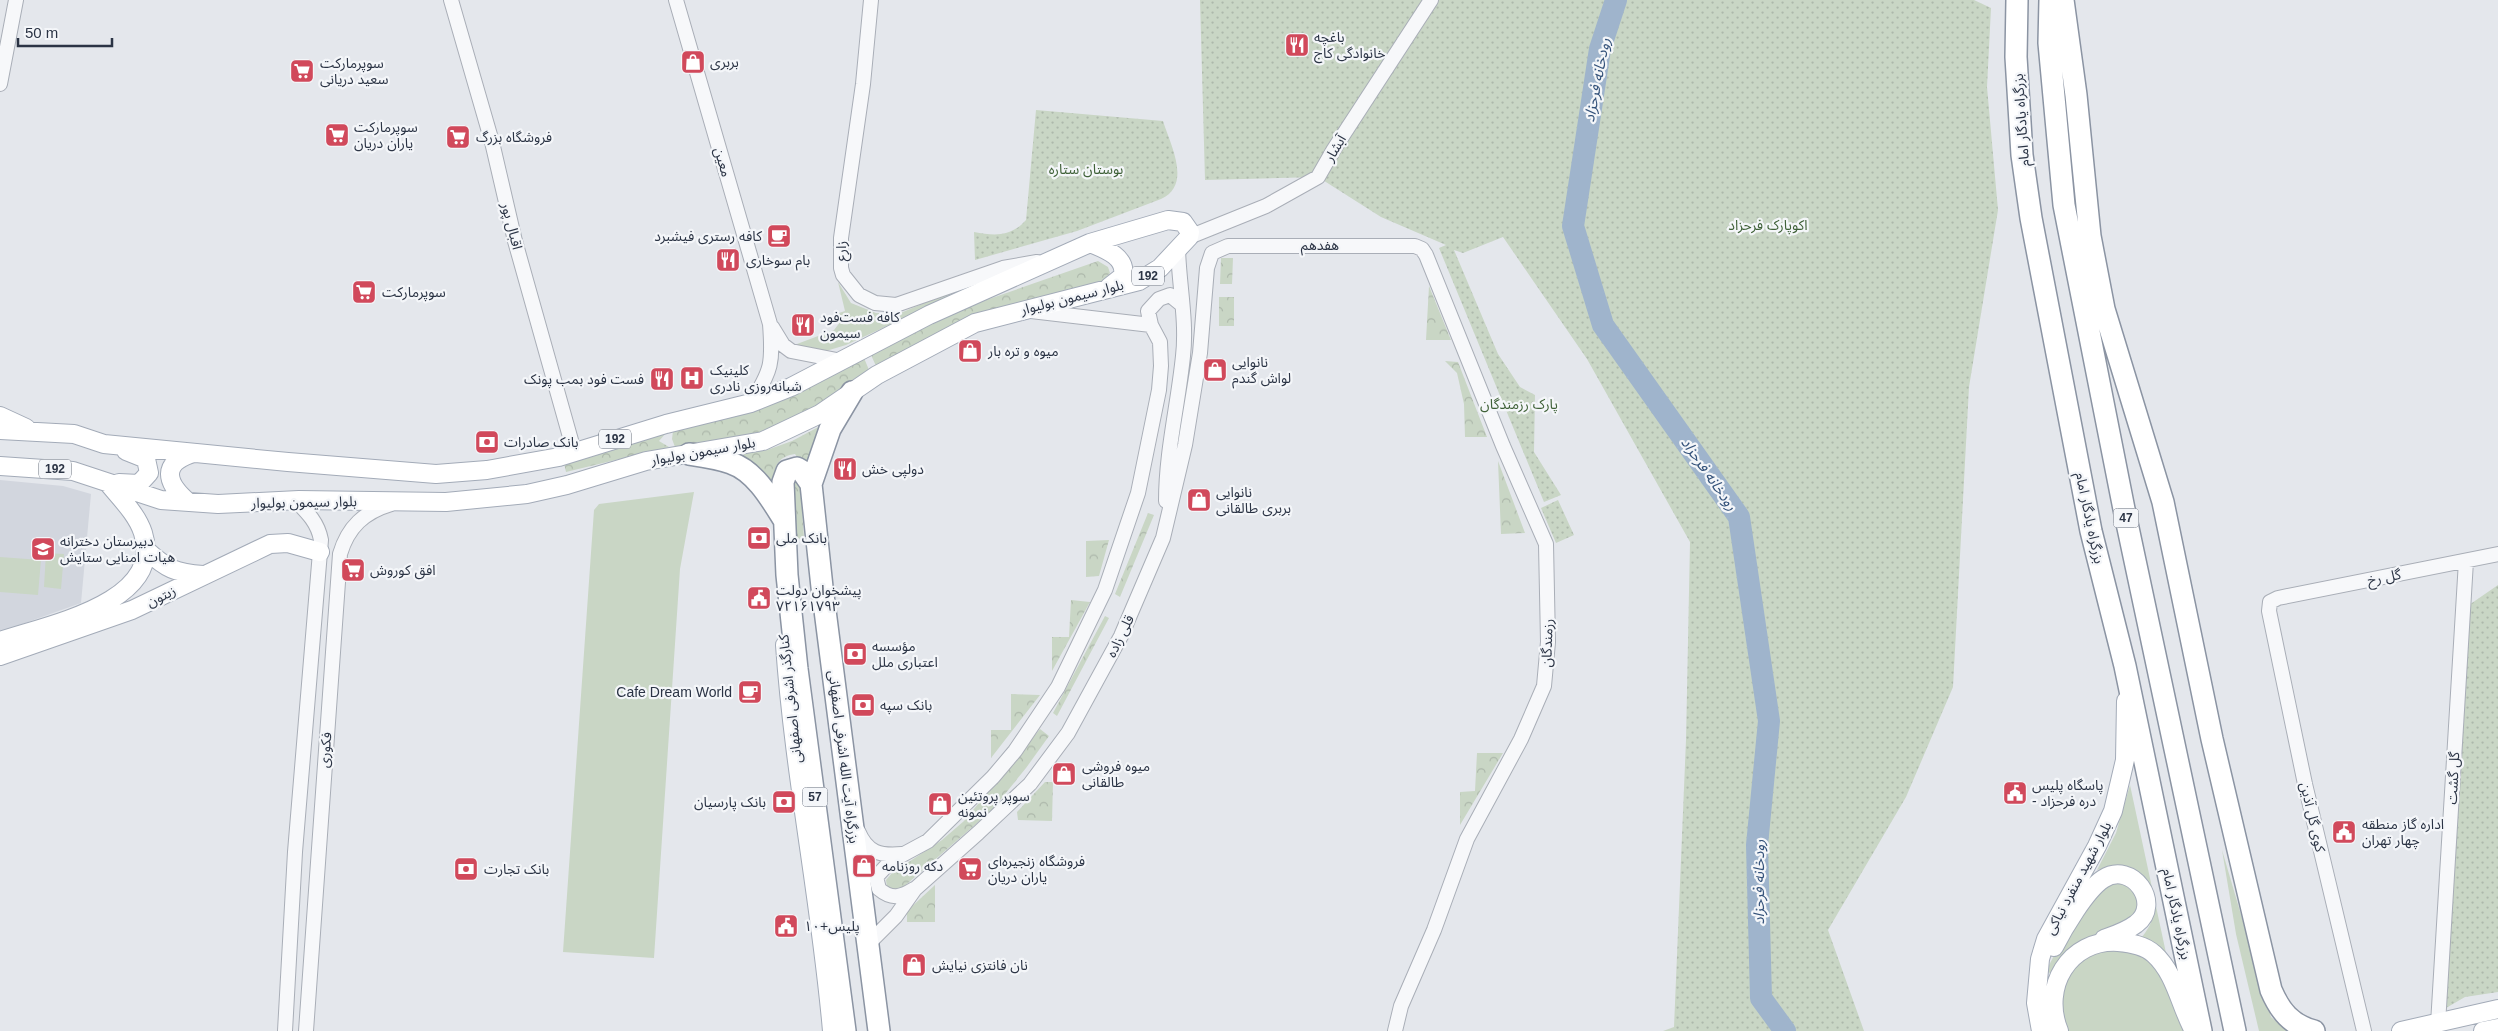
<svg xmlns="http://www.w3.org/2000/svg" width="2498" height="1031" viewBox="0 0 2498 1031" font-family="Arial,'Noto Sans Arabic',sans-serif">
<defs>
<pattern id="forest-crowns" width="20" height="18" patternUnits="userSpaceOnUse" patternTransform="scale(1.25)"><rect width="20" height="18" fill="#c9d6c5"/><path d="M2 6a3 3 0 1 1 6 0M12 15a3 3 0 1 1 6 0" fill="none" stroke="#adb8ab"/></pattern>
<pattern id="park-dots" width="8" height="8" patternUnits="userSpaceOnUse" patternTransform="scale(1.25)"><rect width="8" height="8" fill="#c9d6c5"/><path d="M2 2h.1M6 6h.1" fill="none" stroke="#adb8ab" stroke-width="1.8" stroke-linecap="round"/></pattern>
</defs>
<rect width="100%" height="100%" fill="#e4e7ec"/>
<path fill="#d2d6de" d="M 0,480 L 63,486 L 91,494 L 81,603 L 0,632 Z"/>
<path fill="#c9d6c5" d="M 1004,272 L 846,345 L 826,351 L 799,347 L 797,344 L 834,330 L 841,321 L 839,313 L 845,311 L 838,282 L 851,303 L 876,313 L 898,314 L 982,279 Z
M 694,492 L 680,569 L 654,958 L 563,952 L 594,510 L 599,504 Z
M 46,553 L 64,554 L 61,589 L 44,587 Z
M 0,557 L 41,560 L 38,595 L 0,592 Z
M 2130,785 L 2166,953 L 2142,937 C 2173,899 2146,855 2097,870 L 2116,833 Z
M 2222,850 L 2271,1017 L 2287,1031 L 2259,1031 L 2236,934 Z
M 2114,879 L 2137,889 L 2139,913 L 2054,975 L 2046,971 L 2057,950 L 2088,901 Z
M 2124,947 L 2155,962 L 2185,1031 L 2066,1031 L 2060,996 L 2064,980 L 2084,956 Z"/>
<path fill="url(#forest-crowns)" d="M 1221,258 L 1233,258 L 1232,284 L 1220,284 Z
M 1098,261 L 1108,267 L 1110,273 L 1102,282 L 977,314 L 876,366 L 871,355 L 966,307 Z
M 1429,286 L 1451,340 L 1426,340 Z
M 1219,297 L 1234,297 L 1234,326 L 1219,326 Z
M 864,358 L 869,370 L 854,379 L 827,401 L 787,422 L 748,436 L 675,447 L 672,439 L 673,431 Z
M 1445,361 L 1458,362 L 1487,437 L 1465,437 L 1464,404 L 1457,373 Z
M 826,423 L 809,475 L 795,454 C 774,457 772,472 777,490 L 757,467 L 730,454 L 767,450 L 792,441 Z
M 666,433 L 659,441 L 669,447 L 566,472 L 564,463 Z
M 1498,461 L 1525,533 L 1501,534 Z
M 793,478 L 800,482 L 804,538 L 797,539 Z
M 1148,513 L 1154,515 L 1120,597 L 1115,594 Z
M 1109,540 L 1099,576 L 1086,577 L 1086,541 Z
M 1071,600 L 1090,602 L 1052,671 L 1052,637 L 1069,637 Z
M 1105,616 L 1109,618 L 1057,716 L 1053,713 Z
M 1011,694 L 1040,695 L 991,758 L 991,730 L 1011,730 Z
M 1040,729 L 1049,736 L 1026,768 L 992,810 L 900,890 L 892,891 L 887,887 L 886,880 L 892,873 L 942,840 L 964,821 Z
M 1477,753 L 1503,753 L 1460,825 L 1460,792 L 1475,791 Z
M 1045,782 L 1053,782 L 1052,821 L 1018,820 L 1017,812 Z
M 935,885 L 935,922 L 907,922 L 907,911 Z"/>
<path fill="url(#park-dots)" d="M 1200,0 L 1974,0 L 1991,8 L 1987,87 L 1998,210 L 1969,387 L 1953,687 L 1906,797 L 1828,930 L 1864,1031 L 1663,1031 L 1674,1027 L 1686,740 L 1690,542 L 1587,359 L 1503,237 L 1463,253 L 1454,250 L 1498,354 L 1520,387 L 1535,395 L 1534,452 L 1561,495 L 1544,502 L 1439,248 L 1446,245 L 1381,217 L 1318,177 L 1205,180 Z
M 1036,110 L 1163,121 C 1171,146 1192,185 1161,199 L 1077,231 L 975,260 L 974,232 C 995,236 1011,237 1026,220 Z
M 1558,500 L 1574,535 L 1556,543 L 1541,508 Z
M 2498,585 L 2498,992 L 2465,997 L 2446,1008 L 2469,605 Z"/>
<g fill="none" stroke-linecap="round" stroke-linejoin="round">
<path stroke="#9fb4cc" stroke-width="22" d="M 1616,0 L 1600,49 L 1573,226 L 1603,325 L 1739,517 L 1769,721 L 1757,845 L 1761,998 L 1785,1031"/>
<defs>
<path id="minor" d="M 451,0 L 492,142 L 515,241 L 574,451
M 676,0 L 770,324 C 773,363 772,370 751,403
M 871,0 L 863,84 L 841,238 L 841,268 L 843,275 L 859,295 L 875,303 L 896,305 L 1003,268 L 1037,262
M 0,84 L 16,0
M 1189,237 L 1266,206 L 1318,177 L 1334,149 L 1431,0
M 1031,311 L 1151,325
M 772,327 L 783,345 L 791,351 L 842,361
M 1166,501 C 1166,452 1178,405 1183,356 C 1187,321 1179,285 1178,249
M 858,831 C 867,853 880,856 902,854
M 914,889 C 901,897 892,900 879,889 L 876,877 L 891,861 L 928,841 L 993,777 L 1015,751 L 1058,687 L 1105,590 L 1138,493 L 1159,390 L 1161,366 L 1160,342 L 1151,325 L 1148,311 L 1159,299 L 1170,295 L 1181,304
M 867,945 L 896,916 L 915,889 L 978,833 L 1030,784 L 1068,733 L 1121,636 L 1163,538 L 1185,445 L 1200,353 L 1207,268 L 1212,253 L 1228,246 L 1415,246 L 1422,249 L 1426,255 L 1503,446 L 1546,544 L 1548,642 L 1544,686 L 1521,739 L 1467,839 L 1434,930 L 1401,1006 L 1395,1031
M 2438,1024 L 2466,561
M 285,1031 L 295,852 L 321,540 C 318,523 308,513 295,500
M 306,1031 L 340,554 C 348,527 364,512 391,504
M 2364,1031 L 2305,784 L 2269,611 L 2270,602 L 2278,598 L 2498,554"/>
<path id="major" d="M 1090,243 C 1105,249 1127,257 1123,276 L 1109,287
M 0,416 L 26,428
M 0,430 L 74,434 L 104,444 L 288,462 L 436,474 L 487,470 L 559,457 L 666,424 L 751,403 L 791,387 L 929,315 L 1090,243 L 1168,220 L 1183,222 L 1190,232 L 1189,237 L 1160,268 L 1139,281 L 975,323 L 877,375 L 820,414 L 763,441 L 646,461 L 567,485 L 527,494 L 446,502 L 299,500 L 218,504 L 161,500 L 73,471 L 0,466
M 119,483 L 139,484 L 149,473 L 146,459 L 126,451
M 188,502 C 165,482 161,463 194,453
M 146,550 C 167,569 175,573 203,575
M 0,641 C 47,625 165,603 143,533 C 137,514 120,498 108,483
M 785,645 C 794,775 821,902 832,1031
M 0,656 L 132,610 L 270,544 L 288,543 L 320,552
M 2054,947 C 2063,929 2086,890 2103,879 C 2132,860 2163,904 2136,924 C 2127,931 2115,935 2104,939
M 2041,1031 L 2036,1003 L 2040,959 L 2046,939 L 2097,846 L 2113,811 L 2125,760 L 2126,701
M 2059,1031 C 2041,987 2069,939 2118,942 C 2131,943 2144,945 2154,954 C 2176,974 2180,1006 2194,1031
M 2401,1031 L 2498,1009
M 2483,1031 L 2498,1028"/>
<path id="highway" d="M 2017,0 L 2016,57 L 2022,155 L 2031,218 L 2091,531 L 2125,666 L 2201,1031
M 2050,0 L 2049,43 L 2064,205 L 2124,509 L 2235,1031
M 2063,0 L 2076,95 L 2090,236 L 2104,309 L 2163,502 L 2212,739 L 2271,990 C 2280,1011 2291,1025 2314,1031
M 852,392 L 830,429 L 811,484 L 822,587 L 879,1031
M 689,454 C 703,456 718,458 731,463 C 755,471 771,499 784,520
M 811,484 L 802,471 L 797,468 L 787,471 L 783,482 L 787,575 L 797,669 L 845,1031"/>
</defs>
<use href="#minor" stroke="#a9aeb7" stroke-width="16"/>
<use href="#major" stroke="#a3abb8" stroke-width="20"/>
<use href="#highway" stroke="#8b94a3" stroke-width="24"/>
<use href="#minor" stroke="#f7f8fa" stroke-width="14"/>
<use href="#major" stroke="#fff" stroke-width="18"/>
<use href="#highway" stroke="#fff" stroke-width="21"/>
</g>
<defs>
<symbol id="restaurant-square" viewBox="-11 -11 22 22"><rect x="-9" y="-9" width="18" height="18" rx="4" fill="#d1495b" stroke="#f4f6f9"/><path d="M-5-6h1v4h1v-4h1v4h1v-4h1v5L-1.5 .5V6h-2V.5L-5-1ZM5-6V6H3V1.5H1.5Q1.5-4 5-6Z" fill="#fff"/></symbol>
<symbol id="shop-square" viewBox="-11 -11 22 22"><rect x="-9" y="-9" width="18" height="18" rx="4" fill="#d1495b" stroke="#f4f6f9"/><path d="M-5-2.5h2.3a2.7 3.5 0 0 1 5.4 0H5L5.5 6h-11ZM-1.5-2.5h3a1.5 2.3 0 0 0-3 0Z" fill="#fff"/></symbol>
<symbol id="supermarket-square" viewBox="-11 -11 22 22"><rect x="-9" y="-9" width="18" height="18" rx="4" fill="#d1495b" stroke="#f4f6f9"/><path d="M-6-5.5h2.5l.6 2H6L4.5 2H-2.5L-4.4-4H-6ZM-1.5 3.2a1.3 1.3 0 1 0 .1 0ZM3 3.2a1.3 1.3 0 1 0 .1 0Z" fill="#fff"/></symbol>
<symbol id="cafe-square" viewBox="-11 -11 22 22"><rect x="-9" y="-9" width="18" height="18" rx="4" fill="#d1495b" stroke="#f4f6f9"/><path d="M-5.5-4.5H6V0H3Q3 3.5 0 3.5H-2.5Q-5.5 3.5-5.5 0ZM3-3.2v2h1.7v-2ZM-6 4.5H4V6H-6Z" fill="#fff"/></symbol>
<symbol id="hospital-square" viewBox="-11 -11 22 22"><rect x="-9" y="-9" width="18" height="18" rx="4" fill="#d1495b" stroke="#f4f6f9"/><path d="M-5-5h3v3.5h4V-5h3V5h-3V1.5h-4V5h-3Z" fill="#fff"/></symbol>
<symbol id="bank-square" viewBox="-11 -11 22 22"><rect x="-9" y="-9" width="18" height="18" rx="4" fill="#d1495b" stroke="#f4f6f9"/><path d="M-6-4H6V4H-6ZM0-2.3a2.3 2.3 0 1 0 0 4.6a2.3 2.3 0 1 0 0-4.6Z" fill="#fff"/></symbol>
<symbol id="school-square" viewBox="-11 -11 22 22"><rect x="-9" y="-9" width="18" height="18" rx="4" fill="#d1495b" stroke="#f4f6f9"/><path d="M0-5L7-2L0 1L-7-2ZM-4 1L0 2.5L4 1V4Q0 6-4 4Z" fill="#fff"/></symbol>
<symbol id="civic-square" viewBox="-11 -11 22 22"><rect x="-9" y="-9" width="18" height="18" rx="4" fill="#d1495b" stroke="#f4f6f9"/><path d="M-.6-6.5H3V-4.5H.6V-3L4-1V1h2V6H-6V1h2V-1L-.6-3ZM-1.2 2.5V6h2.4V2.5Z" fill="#fff"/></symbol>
</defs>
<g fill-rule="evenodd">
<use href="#restaurant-square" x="1283" y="31" width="28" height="28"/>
<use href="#shop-square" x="679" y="48" width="28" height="28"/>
<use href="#supermarket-square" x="288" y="57" width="28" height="28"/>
<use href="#supermarket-square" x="323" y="121" width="28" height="28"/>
<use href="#supermarket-square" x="444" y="123" width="28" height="28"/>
<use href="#cafe-square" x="765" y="222" width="28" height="28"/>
<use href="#restaurant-square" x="714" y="246" width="28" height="28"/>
<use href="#supermarket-square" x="350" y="278" width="28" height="28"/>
<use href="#restaurant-square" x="789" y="311" width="28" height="28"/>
<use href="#shop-square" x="956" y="337" width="28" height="28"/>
<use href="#shop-square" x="1201" y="356" width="28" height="28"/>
<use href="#hospital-square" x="678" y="364" width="28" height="28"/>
<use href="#restaurant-square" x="648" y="365" width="28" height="28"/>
<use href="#bank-square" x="473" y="428" width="28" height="28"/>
<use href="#restaurant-square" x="831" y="455" width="28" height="28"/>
<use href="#shop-square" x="1185" y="486" width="28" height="28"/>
<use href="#bank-square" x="745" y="524" width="28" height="28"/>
<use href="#school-square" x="29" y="535" width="28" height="28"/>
<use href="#supermarket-square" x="339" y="556" width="28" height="28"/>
<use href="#civic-square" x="745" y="584" width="28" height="28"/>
<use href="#bank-square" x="841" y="640" width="28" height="28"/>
<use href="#cafe-square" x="736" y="678" width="28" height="28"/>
<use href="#bank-square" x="849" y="691" width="28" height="28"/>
<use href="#shop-square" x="1050" y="760" width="28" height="28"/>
<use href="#civic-square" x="2001" y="779" width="28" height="28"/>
<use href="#bank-square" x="770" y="788" width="28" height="28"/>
<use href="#shop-square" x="926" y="790" width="28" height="28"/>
<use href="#civic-square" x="2330" y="818" width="28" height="28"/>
<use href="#shop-square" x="850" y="852" width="28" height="28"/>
<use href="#bank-square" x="452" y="855" width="28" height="28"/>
<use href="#supermarket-square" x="956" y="855" width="28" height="28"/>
<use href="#civic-square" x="772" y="912" width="28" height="28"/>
<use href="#shop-square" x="900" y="951" width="28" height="28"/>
</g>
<g text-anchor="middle" stroke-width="4.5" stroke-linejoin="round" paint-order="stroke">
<g fill="#f4f6f9" stroke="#676e7b" stroke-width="1">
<rect x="1132" y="266.5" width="32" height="19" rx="4"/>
<rect x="599" y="429.5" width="32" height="19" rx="4"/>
<rect x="39" y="459.5" width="32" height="19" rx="4"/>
<rect x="2113.5" y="508.5" width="25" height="19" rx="4"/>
<rect x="802.5" y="787.5" width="25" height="19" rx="4"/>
</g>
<g font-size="12" font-weight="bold" fill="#2b3445">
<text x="1148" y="280">192</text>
<text x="615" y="443">192</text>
<text x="55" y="473">192</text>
<text x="2126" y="522">47</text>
<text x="815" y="801">57</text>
</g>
<g font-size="14" fill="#2b3445" stroke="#f4f6f9" text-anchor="start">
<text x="1314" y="42">باغچه<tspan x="1314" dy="16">خانوادگی کاج</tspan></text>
<text x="710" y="67">بربری</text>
<text x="320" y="68">سوپرمارکت<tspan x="320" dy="16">سعید دریانی</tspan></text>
<text x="354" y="132">سوپرمارکت<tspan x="354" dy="16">یاران دریان</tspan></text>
<text x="476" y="142">فروشگاه بزرگ</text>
<text x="762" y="241" text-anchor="end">کافه رستری فیشبرد</text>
<text x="746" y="265">بام سوخاری</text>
<text x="382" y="297">سوپرمارکت</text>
<text x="820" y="322">کافه فست‌فود<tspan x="820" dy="16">سیمون</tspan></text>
<text x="988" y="356">میوه و تره بار</text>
<text x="1232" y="367">نانوایی<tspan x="1232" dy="16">لواش گندم</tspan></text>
<text x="710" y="375">کلینیک<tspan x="710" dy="16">شبانه‌روزی نادری</tspan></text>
<text x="644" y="384" text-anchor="end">فست فود بمب پونک</text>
<text x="504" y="447">بانک صادرات</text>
<text x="862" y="474">دولپی خش</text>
<text x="1216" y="497">نانوایی<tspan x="1216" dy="16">بربری طالقانی</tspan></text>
<text x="776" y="543">بانک ملی</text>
<text x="60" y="546">دبیرستان دخترانه<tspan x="60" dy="16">هیات امنایی ستایش</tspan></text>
<text x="370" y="575">افق کوروش</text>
<text x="776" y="595">پیشخوان دولت<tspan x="776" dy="16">۷۲۱۶۱۷۹۳</tspan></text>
<text x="872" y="651">مؤسسه<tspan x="872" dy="16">اعتباری ملل</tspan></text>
<text x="732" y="697" text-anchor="end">Cafe Dream World</text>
<text x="880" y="710">بانک سپه</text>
<text x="1082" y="771">میوه فروشی<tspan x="1082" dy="16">طالقانی</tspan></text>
<text x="2032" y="790">پاسگاه پلیس<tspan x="2032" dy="16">- دره فرحزاد</tspan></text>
<text x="958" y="801">سوپر پروتئین<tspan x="958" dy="16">نمونه</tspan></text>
<text x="766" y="807" text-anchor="end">بانک پارسیان</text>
<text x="2362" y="829">اداره گاز منطقه<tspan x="2362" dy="16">چهار تهران</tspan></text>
<text x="988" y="866">فروشگاه زنجیره‌ای<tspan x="988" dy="16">یاران دریان</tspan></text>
<text x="882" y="871">دکه روزنامه</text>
<text x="484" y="874">بانک تجارت</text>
<text x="804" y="931">پلیس+۱۰</text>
<text x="932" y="970">نان فانتزی نیایش</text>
</g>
<g font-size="14" fill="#2b3445" stroke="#f4f6f9">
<text transform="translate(2021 120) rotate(-94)" y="5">بزرگراه یادگار امام</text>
<text transform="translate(1335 148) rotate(-59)" y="5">آبشار</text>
<text transform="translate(723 162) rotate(74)" y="5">معین</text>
<text transform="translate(512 226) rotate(76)" y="5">اقبال پور</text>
<text x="1320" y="250">هفدهم</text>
<text transform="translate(841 251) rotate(-89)" y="5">زارع</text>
<text transform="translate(1072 297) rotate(-14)" y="5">بلوار سیمون بولیوار</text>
<text transform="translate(703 451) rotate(-10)" y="5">بلوار سیمون بولیوار</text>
<text transform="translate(304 502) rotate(-1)" y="5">بلوار سیمون بولیوار</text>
<text transform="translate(2090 518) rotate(78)" y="5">بزرگراه یادگار امام</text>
<text transform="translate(2384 577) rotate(-11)" y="5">گل رخ</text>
<text transform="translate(161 596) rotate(-26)" y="5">زیتون</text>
<text transform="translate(1120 636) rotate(-64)" y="5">قلی زاده</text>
<text transform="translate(1547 643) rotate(-88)" y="5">رزمندگان</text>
<text transform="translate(790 699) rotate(-96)" y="5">کنارگذر اشرفی اصفهانی</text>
<text transform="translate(325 750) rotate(-85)" y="5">فکوری</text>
<text transform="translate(844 757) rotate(83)" y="5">بزرگراه آیت الله اشرفی اصفهانی</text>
<text transform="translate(2453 778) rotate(-87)" y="5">گل گشت</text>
<text transform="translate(2313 817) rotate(77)" y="5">کوی گل آذین</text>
<text transform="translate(2078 878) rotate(-62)" y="5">بلوار شهید منفرد نیاکی</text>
<text transform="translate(2177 914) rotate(78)" y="5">بزرگراه یادگار امام</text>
</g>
<g font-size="14" fill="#3f6138" stroke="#f4f6f9">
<text x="1086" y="174">بوستان ستاره</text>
<text x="1768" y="230">اکوپارک فرحزاد</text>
<text x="1519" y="409">پارک رزمندگان</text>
</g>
<g font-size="15" font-style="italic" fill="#34527a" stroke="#f4f6f9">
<text transform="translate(1597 80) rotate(-79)" y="5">رودخانه فرحزاد</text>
<text transform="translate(1709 474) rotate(55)" y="5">رودخانه فرحزاد</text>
<text transform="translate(1759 882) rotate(-90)" y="5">رودخانه فرحزاد</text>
</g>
</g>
<path d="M18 38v8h94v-8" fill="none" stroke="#2b3445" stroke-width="2.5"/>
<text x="25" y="38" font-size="15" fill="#2b3445" stroke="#f4f6f9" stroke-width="4" paint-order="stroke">50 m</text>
</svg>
